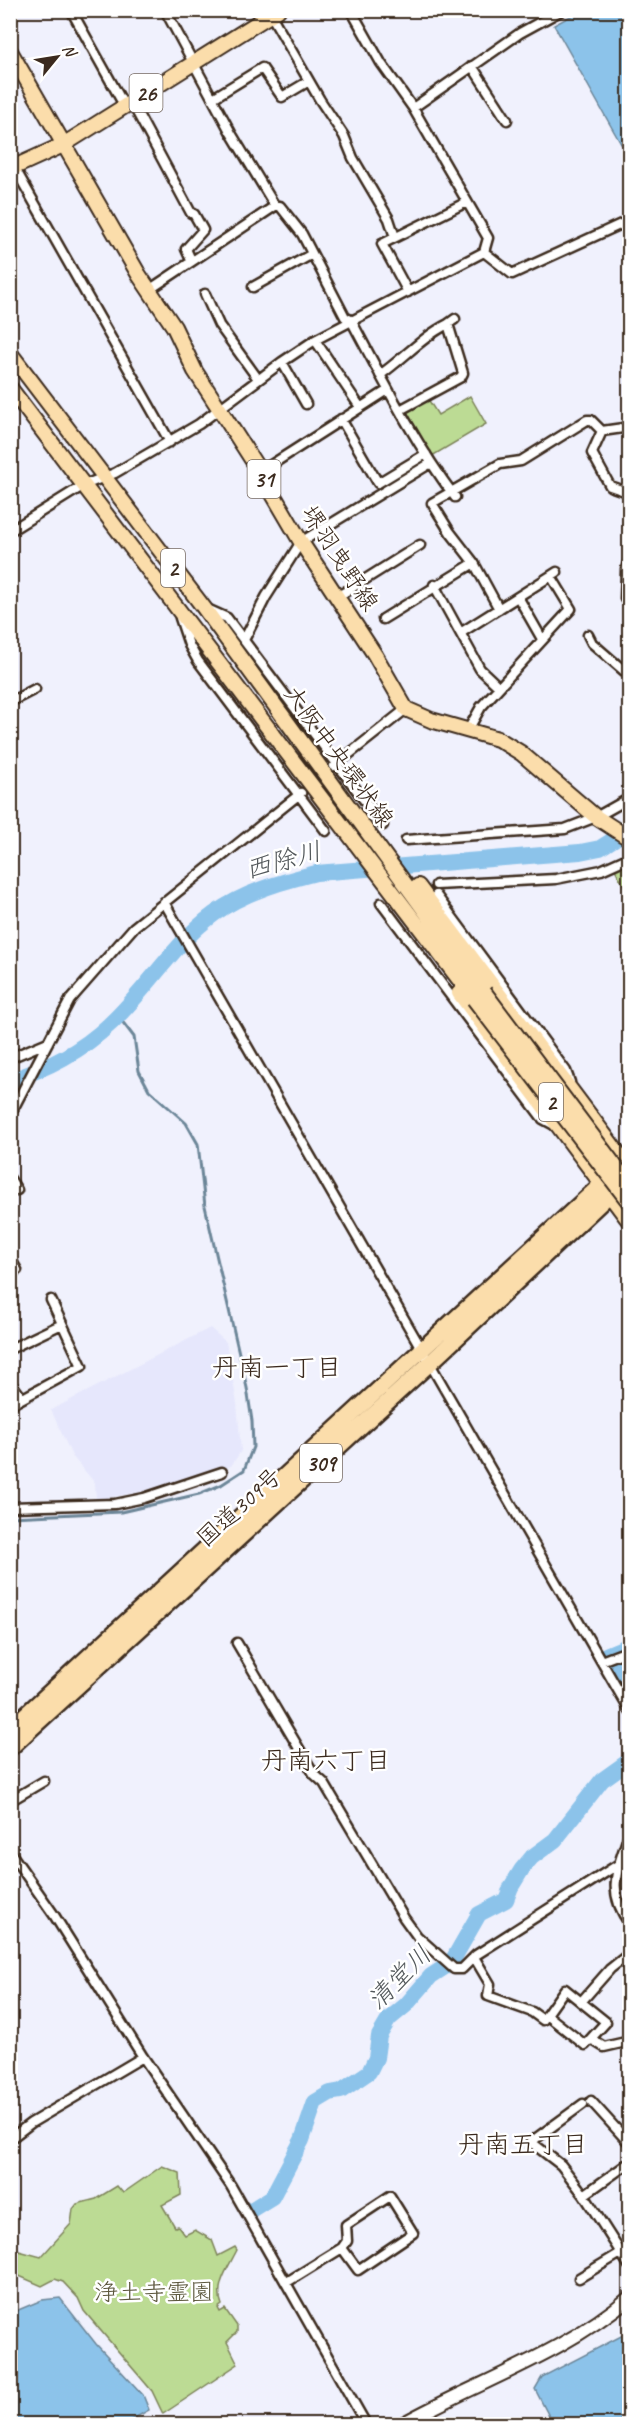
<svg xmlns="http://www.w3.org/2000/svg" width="640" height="2435" viewBox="0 0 640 2435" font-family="Caveat,'Klee One',sans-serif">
<rect width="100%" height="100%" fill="#f0f1fd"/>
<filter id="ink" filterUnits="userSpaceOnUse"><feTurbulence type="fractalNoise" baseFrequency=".0167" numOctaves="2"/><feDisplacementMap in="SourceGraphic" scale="12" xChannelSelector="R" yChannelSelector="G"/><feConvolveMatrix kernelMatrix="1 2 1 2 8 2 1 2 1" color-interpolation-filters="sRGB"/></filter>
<g filter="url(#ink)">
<path fill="#e6e7fc" d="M 210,1328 L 226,1342 L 237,1403 L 241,1451 L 231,1466 L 150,1490 L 96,1500 L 95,1483 L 72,1456 L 51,1410 Z"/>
<path fill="#bcdb94" stroke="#7c8259" stroke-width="1.5" d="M 470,396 L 486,424 L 432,456 L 407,412 L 428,399 L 438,415 Z
M 629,864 L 630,864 L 629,896 L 615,869 Z
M 162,2166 L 180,2173 L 181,2195 L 162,2205 L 175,2227 L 178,2226 L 185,2235 L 195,2230 L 212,2240 L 218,2256 L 235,2247 L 237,2250 C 228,2268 214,2286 222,2305 L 218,2308 L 220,2312 L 225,2309 L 237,2326 L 237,2332 L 227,2342 L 238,2364 L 163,2414 L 152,2391 L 84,2311 L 78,2298 L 63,2282 L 55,2279 L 42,2286 L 10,2272 L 11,2244 L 19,2251 L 41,2257 L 71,2224 L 73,2209 L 77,2204 L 96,2199 L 117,2186 L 123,2193 Z"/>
<path fill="#8cc3ea" stroke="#6c8698" stroke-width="1.5" d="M 580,11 L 629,11 L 629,138 L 621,144 L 554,25 Z
M 60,2298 L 96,2344 L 143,2395 L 149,2410 L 124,2424 L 11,2424 L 11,2313 L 42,2300 Z
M 629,2332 L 629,2424 L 553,2424 L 535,2389 L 542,2377 Z"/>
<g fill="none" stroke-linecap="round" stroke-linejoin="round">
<path stroke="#6c8698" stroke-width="3" d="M 10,1517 L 121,1512 L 199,1494 L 221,1485 L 244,1470 L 253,1447 L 252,1421 L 247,1388 L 205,1206 L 198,1144 L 186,1123 L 149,1090 L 139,1071 L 134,1037 L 118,1016"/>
<path stroke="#8cc3ea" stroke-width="16" d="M 10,1080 C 46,1070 83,1050 110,1024 C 147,990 173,944 214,914 C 244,892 281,882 316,873 L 580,852 L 600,848 L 630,829
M 630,1645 L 606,1655 L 630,1700
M 251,2210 L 272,2197 L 302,2140 L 315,2102 L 330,2093 L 341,2091 L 369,2072 L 376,2058 L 379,2036 L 389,2019 L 406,2005 L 431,1976 L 451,1963 L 479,1914 L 506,1900 L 511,1887 L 522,1869 L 532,1857 L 555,1840 L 602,1780 L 630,1760"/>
<defs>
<path id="street" d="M 71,10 L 125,107
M 165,10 L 231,133 L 275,206 L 280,206 L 302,234 L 345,317 L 351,320 C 383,380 414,442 455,497
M 271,15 L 320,100 L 344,136 L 353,158 L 389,219 L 395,237
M 472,66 L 507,120
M 213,98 L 262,68 L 282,97 L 309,81
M 132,103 L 191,213 L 194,214 L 203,230 L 186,249 L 191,260
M 413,108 L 520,33 L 562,10
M 14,167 L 170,442
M 484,252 L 512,274 L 630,220
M 253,287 L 312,254
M 149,290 L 275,206
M 408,292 L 382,244 L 467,202
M 205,294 L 219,325 L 258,379
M 315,340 L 360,407
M 282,362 L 306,404
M 380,375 C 403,359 422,337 448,324
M 400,410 L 461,377 L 463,373 L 448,324 L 455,319
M 341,419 L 378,483 L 426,454
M 602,431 L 592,453 L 610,486 L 630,493
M 260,472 L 388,390
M 10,531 L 84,485 L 115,473 L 199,424 L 282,362 L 315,340 L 484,252 L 488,238 L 413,108 L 381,63 L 351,10
M 474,563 L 450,532 L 432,503 L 500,464 L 521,461 L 587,420 L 591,420 L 602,431 L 630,427
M 434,585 L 480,669 L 499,687
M 337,597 L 420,545
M 518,597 L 542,639
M 625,599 L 626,569 L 630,557
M 207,609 L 227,618 L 383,825
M 180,618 L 189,645 L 198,661 L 326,831
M 383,619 L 474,563 L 499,609
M 462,632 L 557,572
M 588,635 L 592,643 L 630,676
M 244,640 L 266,597 L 301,542 L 431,463
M 10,702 L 35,689
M 468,730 L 481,707 L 571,609 L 551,576
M 334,766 L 406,709
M 406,840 L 565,829 L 596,817 L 630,798
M 436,885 L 556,879 L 601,870 L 630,857
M 436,895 L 566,1071 L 570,1082
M 164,902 L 630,1711
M 381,903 L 543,1119 L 556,1126
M 10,1058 L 48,1042
M 10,1115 L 70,1000 L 134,927 L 301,793
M 10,1179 L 17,1190
M 10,1258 L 17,1270
M 10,1349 L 62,1324
M 10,1382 L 22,1398
M 10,1405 L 82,1366 L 51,1300
M 10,1507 L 115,1504 L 144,1498 L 222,1472
M 237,1643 L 314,1774 L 324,1783 L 404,1918 L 417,1936 L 454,1969 L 462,1969 L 476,1955 L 630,1857
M 601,1661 L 630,1650
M 10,1801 L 44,1781
M 630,1831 C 619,1866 604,1890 630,1924
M 10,1852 L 54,1915 L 143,2057 L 231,2186 L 366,2424
M 474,1957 L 490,1984 L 488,1996 L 532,2012 L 543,2020 L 565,1989 L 606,2022 L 585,2045 L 547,2015
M 581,2002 L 610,1969 L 630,1953
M 591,2039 L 604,2047 L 630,2041
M 591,2101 L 630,2144
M 583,2104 L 531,2142 L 561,2165 L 584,2195 L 630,2267
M 10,2139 L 31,2123 L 143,2057
M 584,2195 L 630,2162
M 579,2278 L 619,2254
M 287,2282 L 342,2248 L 347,2241 L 346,2225 L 390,2196 L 413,2233 L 358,2270 L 342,2248"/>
<path id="secondary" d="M 402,2424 C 477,2382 564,2354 630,2297"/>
<path id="primary" d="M 10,51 L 139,275 L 174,327 L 195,371 L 260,472 L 301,542 L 375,655 L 406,709 L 431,720 L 498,739 L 521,753 L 596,817 L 630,839
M 10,169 L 63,145 L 278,10
M 10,353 L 204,608 L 484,992
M 10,388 L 474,999
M 418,886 L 630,1169
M 459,993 L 630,1222"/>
<path id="highway" d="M 10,1729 L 630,1158
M 10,1748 L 430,1363 L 627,1178"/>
</defs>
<use href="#street" stroke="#3b2a1e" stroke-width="13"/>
<use href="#secondary" stroke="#3b2a1e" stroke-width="16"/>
<use href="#primary" stroke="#3b2a1e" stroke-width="18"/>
<use href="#highway" stroke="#3b2a1e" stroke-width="20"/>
<use href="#street" stroke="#fff" stroke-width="8"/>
<use href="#secondary" stroke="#fff" stroke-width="12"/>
<use href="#primary" stroke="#fbddab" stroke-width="14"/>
<use href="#highway" stroke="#fbddab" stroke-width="15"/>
<defs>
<path id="primary-bridge" d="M 484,992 L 630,1186
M 474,999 L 630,1203"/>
</defs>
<use href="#primary-bridge" stroke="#3b2a1e" stroke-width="18" stroke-linecap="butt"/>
<use href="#primary-bridge" stroke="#fbddab" stroke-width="14"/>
</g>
</g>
<g text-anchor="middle" stroke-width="5" stroke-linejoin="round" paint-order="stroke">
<g fill="#fff" stroke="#766a62" stroke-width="1.5">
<rect x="129.5" y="74" width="33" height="38" rx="4.5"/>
<rect x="247.5" y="460" width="33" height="38" rx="4.5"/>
<rect x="161" y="549" width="24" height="38" rx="4.5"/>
<rect x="539" y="1083" width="24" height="38" rx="4.5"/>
<rect x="300" y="1444" width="42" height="38" rx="4.5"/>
</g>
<g font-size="22" font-weight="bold" fill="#3b2a1e">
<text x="146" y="101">26</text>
<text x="264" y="487">31</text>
<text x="173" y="576">2</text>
<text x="551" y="1110">2</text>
<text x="321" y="1471">309</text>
</g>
<g font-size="24" fill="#3b2a1e" stroke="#fff">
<text transform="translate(340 558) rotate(57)" y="8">堺羽曳野線</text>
<text transform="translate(339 756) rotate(54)" y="8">大阪中央環状線</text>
<text transform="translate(239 1507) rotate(-42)" y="8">国道309号</text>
</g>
<g font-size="24" fill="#5b563c" stroke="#fff">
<text x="154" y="2300">浄土寺霊園</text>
</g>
<g font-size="26" font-style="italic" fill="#53585b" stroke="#fff">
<text transform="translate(283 860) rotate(-15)" y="9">西除川</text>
<text transform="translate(399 1977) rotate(-45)" y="9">清堂川</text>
</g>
<g font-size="26" fill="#3b2a1e" stroke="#fff">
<text x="277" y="1376">丹南一丁目</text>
<text x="326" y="1769">丹南六丁目</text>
<text x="523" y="2153">丹南五丁目</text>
</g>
</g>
<rect width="640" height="2435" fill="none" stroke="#fff" stroke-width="36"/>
<rect x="18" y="18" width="604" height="2399" fill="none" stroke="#3b2a1e" stroke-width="2" filter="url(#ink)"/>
<g transform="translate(57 57) rotate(60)" stroke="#ffffff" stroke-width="4.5" paint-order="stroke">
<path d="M0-4.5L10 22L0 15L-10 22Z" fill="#3b2a1e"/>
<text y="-9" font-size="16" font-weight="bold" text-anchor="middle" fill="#3b2a1e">N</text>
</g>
</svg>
